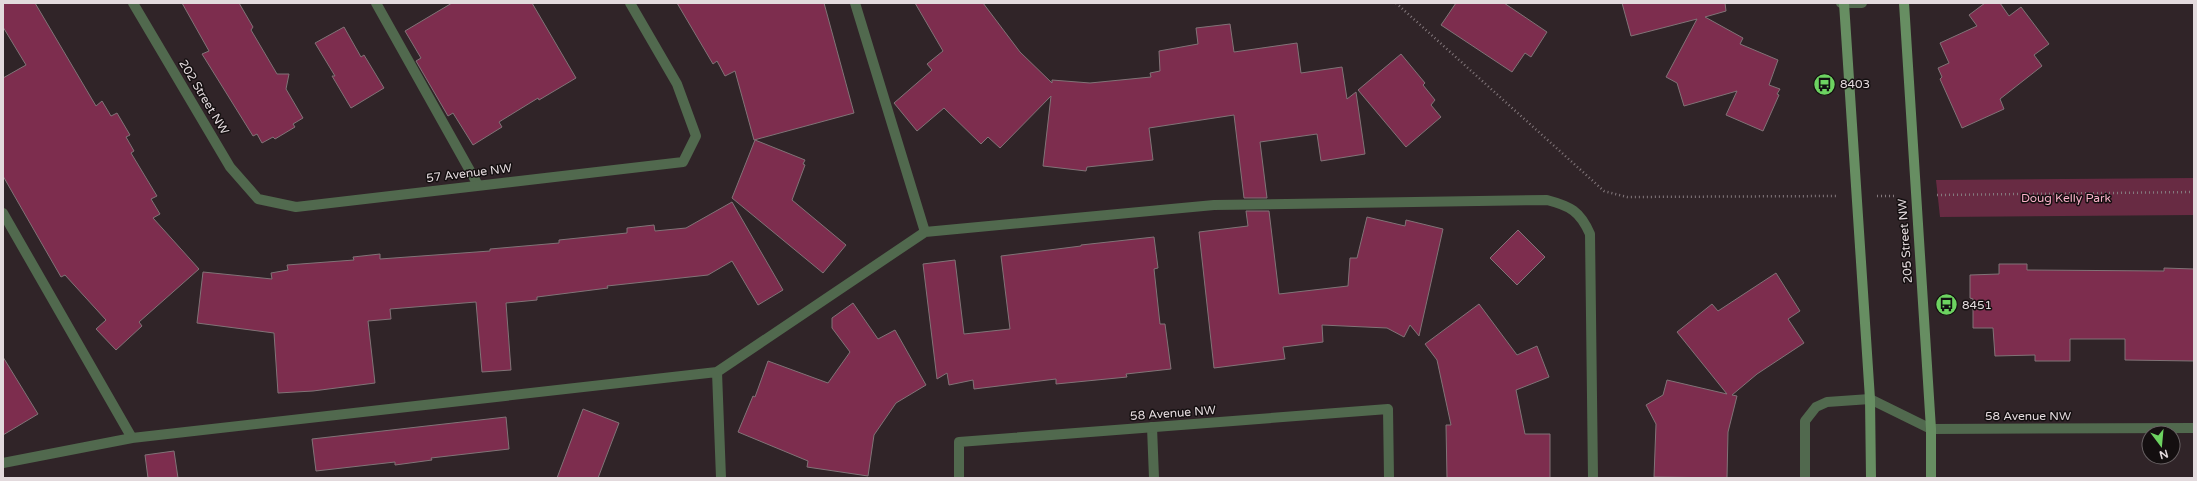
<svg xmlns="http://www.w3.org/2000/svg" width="2197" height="481" viewBox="0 0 2197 481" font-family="'Varela Round',sans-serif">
<rect width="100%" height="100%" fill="#302428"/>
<path fill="#682b43" d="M 2194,178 L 2194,215 L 1940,217 L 1936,180 Z"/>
<path fill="#7d2d4e" stroke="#817377" d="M 3,3 L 35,3 L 96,106 L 102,101 L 111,116 L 117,113 L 130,135 L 126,137 L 134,151 L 131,153 L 157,196 L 151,199 L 160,214 L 153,218 L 199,269 L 139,322 L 142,326 L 116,350 L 96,329 L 106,320 L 65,275 L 61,277 L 3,176 L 3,78 L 26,65 L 3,27 Z
M 182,3 L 239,3 L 253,27 L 251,30 L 277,74 L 289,74 L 286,89 L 303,118 L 293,124 L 295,127 L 275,139 L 273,137 L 262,143 L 257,134 L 253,136 L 202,54 L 209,51 Z
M 452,3 L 532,3 L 576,78 L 539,100 L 538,98 L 499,122 L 502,127 L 473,145 L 453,113 L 448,116 L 416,61 L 421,58 L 405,31 Z
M 677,3 L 824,3 L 854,113 L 754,140 L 735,71 L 725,76 L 717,61 L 713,64 Z
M 915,3 L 983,3 L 1020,52 L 1052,83 L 1052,80 L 1090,83 L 1151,77 L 1150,73 L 1160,71 L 1159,51 L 1198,44 L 1196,28 L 1230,24 L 1234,52 L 1297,43 L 1301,73 L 1342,67 L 1347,99 L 1356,92 L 1365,154 L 1321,161 L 1317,134 L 1260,142 L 1267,198 L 1244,198 L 1234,115 L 1149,128 L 1153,160 L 1087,167 L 1086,171 L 1043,166 L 1051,96 L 1000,148 L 988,137 L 981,144 L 944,108 L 917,131 L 894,103 L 932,70 L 927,64 L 943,51 Z
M 1456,3 L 1504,3 L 1547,32 L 1531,57 L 1525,53 L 1512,72 L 1441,25 Z
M 1622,3 L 1725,3 L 1726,11 L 1705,17 L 1743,38 L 1740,44 L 1778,60 L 1769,85 L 1780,89 L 1777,94 L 1779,95 L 1763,131 L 1726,115 L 1737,91 L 1684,106 L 1677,83 L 1666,77 L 1697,19 L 1631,36 Z
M 1985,3 L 2000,3 L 2009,16 L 2021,7 L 2049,44 L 2034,55 L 2042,66 L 2000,99 L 2004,109 L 1962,128 L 1940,79 L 1942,77 L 1938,68 L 1949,63 L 1940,43 L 1977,26 L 1969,15 Z
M 344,27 L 361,57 L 364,55 L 384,88 L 351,108 L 332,76 L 335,76 L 315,43 Z
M 1401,54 L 1425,83 L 1423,85 L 1435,100 L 1431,105 L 1441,117 L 1406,147 L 1358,90 Z
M 755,140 L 805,160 L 803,164 L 805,165 L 792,200 L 846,245 L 823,273 L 732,198 Z
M 732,202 L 783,290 L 758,305 L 732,261 L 708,275 L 607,286 L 608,288 L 537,297 L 537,300 L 506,303 L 511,370 L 482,372 L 476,302 L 390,309 L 391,319 L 368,321 L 375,383 L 313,391 L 278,393 L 274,333 L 197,323 L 203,272 L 272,279 L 271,273 L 288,270 L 287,265 L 354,260 L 353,257 L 380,254 L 380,259 L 490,251 L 490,249 L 559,243 L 559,240 L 627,233 L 627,228 L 654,225 L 655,231 L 686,228 Z
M 1246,211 L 1269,211 L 1279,294 L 1348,286 L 1350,258 L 1357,258 L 1367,217 L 1405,226 L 1406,220 L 1443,229 L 1419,336 L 1410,325 L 1404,337 L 1387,328 L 1322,325 L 1323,342 L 1283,347 L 1285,359 L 1214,368 L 1199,232 L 1248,226 Z
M 1518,230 L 1545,257 L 1517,285 L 1490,258 Z
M 1154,237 L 1158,268 L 1154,269 L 1160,324 L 1165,324 L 1171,369 L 1126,374 L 1127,377 L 1056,384 L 1056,379 L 974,389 L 973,380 L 949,385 L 947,373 L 937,379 L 923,264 L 955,260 L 964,334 L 1010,329 L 1001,256 L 1081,246 L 1081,245 Z
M 1999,264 L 2027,264 L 2027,270 L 2164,271 L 2164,268 L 2194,269 L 2194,361 L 2125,360 L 2125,339 L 2070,339 L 2070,361 L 2035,361 L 2035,355 L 1995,356 L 1993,328 L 1973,328 L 1973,299 L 1970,298 L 1970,275 L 1999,274 Z
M 1776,273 L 1800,311 L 1788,319 L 1804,343 L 1757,374 L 1732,395 L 1737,396 L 1728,432 L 1727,478 L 1654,477 L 1656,424 L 1646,405 L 1663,395 L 1667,380 L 1727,394 L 1677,332 L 1712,304 L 1718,311 Z
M 853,303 L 878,339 L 895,330 L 926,385 L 896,403 L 874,435 L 868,476 L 807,467 L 808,461 L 738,432 L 753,396 L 755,397 L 768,361 L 828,383 L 850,352 L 832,328 L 832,318 Z
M 1479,304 L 1517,355 L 1537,346 L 1549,377 L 1516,390 L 1525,434 L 1550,434 L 1550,478 L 1447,478 L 1446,425 L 1451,425 L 1437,360 L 1425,344 Z
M 3,357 L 38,414 L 3,435 Z
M 583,409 L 619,423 L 598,478 L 557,478 Z
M 506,417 L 509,449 L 431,458 L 432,460 L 395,465 L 395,462 L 316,471 L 312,439 Z
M 174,451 L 178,478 L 148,478 L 145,455 Z"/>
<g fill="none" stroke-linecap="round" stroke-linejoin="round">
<path stroke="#84797d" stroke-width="2.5" stroke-dasharray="1 3" stroke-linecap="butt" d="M 1396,3 L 1604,191 L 1627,197 L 1836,196
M 1937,195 L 2194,192
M 1877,196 L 1896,196"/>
<path stroke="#51694e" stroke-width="10" d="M 376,3 L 478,185
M 855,3 L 925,232
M 3,213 L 132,438
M 717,372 L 721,478
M 1152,427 L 1154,478
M 3,463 L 132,438 L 717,372 L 925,232 L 1214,205 L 1547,200 C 1570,206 1580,211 1590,234 L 1593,478"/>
<path stroke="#51694e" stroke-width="10" d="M 133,3 L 230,167 L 258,199 L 296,207 L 683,162 L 696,136 L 677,84 L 630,3
M 1841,3 L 1862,3
M 959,478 L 959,442 L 1388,409 L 1389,478
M 1805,478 L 1805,421 L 1816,407 L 1827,402 L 1870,399 L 1931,429 L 2194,428"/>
<path stroke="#678e62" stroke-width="10" d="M 1844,3 L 1870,399 L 1871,478
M 1904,3 L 1931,429 L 1931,478"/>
</g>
<defs>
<symbol id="bus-disc" viewBox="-11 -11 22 22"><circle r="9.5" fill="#6dd361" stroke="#140f10"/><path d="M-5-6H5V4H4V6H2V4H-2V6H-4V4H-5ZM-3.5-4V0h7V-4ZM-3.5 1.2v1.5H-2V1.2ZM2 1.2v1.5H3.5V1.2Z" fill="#111"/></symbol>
</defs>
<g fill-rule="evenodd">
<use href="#bus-disc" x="1812" y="72" width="25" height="25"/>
<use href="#bus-disc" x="1934" y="292" width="25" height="25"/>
</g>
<g text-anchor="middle" stroke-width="3" stroke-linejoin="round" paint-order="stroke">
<g font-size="12" fill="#e3dadd" stroke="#140f10" text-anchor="start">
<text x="1840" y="88">8403</text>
<text x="1962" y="309">8451</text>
</g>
<g font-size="12" fill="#e3dadd" stroke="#140f10">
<text transform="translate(204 97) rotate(59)" y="4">202 Street NW</text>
<text transform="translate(469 173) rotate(-7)" y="4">57 Avenue NW</text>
<text transform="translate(1905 241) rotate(-94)" y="4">205 Street NW</text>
<text transform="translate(1173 413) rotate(-4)" y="4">58 Avenue NW</text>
<text x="2028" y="420">58 Avenue NW</text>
</g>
<g font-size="12" fill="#f8b1c8" stroke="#140f10">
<text x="2066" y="202">Doug Kelly Park</text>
</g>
</g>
<rect width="2197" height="481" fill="none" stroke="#e3dadd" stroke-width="8"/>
<g transform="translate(2161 445) rotate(164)"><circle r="19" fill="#140f10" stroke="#676062"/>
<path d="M0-3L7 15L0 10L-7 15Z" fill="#6dd361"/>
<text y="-6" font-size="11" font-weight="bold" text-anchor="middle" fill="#e3dadd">N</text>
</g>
</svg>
